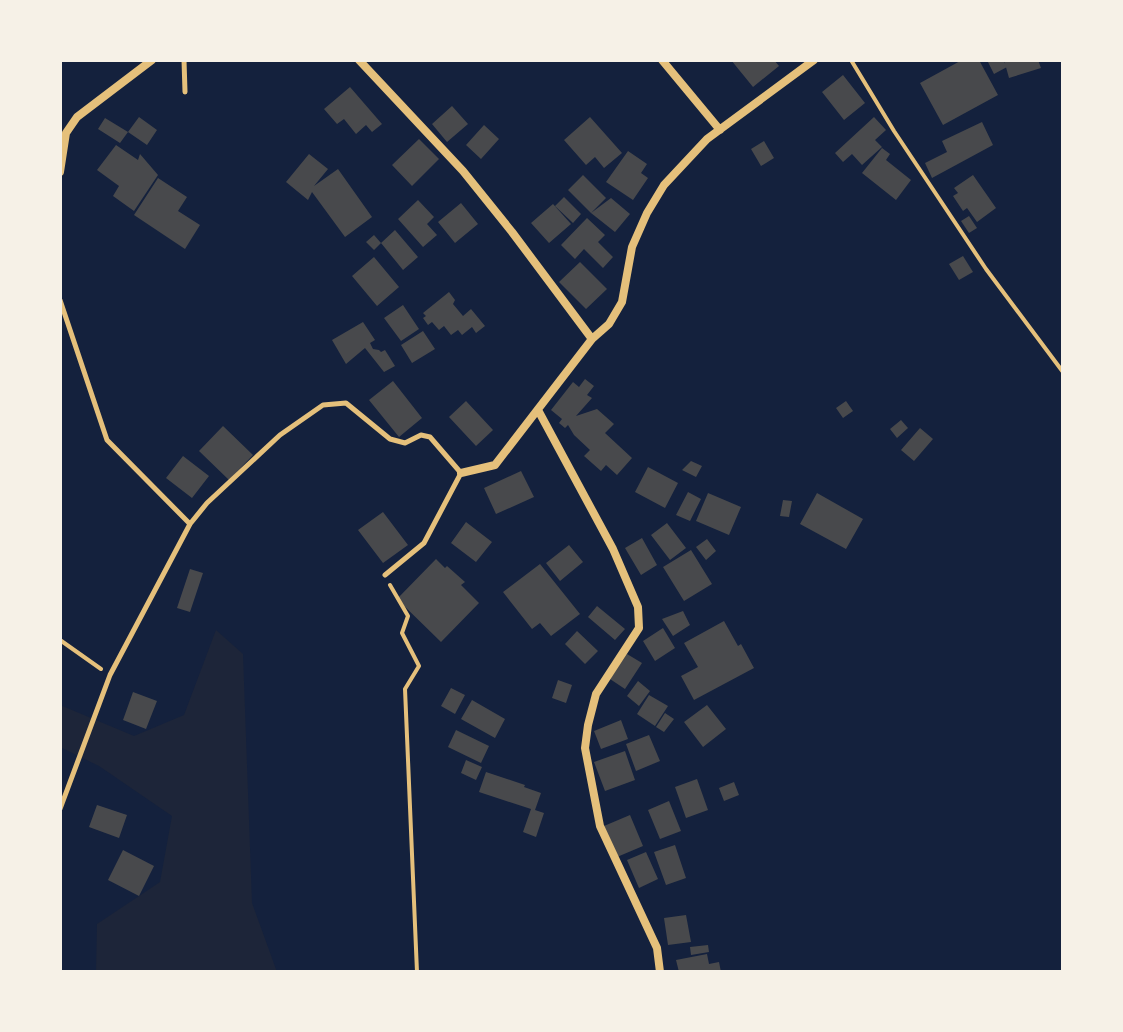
<svg xmlns="http://www.w3.org/2000/svg" width="1123" height="1032" viewBox="0 0 1123 1032" font-family="Literata,serif">
<rect width="100%" height="100%" fill="#14213d"/>
<path fill="#1d2539" d="M 216,630 L 243,654 L 252,903 L 277,972 L 96,972 L 97,924 L 160,882 L 172,816 L 99,766 L 60,747 L 60,705 L 134,736 L 184,715 Z"/>
<path fill="#48494c" d="M 731,60 L 774,60 L 779,66 L 753,87 Z
M 962,60 L 979,60 L 998,95 L 943,125 L 920,83 Z
M 987,60 L 1003,60 L 1007,67 L 994,74 Z
M 1004,60 L 1038,60 L 1041,68 L 1009,78 Z
M 843,75 L 865,103 L 844,120 L 822,92 Z
M 350,87 L 382,124 L 372,132 L 366,125 L 356,134 L 344,119 L 337,124 L 324,109 Z
M 452,106 L 468,124 L 447,142 L 432,124 Z
M 139,117 L 157,130 L 147,145 L 128,132 Z
M 590,117 L 622,153 L 604,168 L 595,157 L 586,165 L 564,140 Z
M 874,117 L 886,130 L 875,140 L 882,147 L 862,165 L 852,154 L 843,162 L 835,153 Z
M 105,118 L 128,132 L 120,143 L 98,129 Z
M 982,122 L 993,145 L 932,178 L 925,163 L 947,152 L 942,141 Z
M 484,125 L 499,139 L 481,159 L 466,145 Z
M 419,139 L 439,159 L 412,186 L 392,165 Z
M 764,141 L 774,158 L 761,166 L 751,149 Z
M 116,145 L 138,160 L 140,154 L 158,175 L 134,211 L 113,196 L 119,186 L 97,170 Z
M 882,148 L 890,154 L 886,160 L 911,180 L 896,200 L 862,173 Z
M 628,151 L 647,164 L 641,173 L 648,178 L 633,200 L 606,182 Z
M 309,154 L 328,169 L 314,186 L 338,169 L 372,217 L 345,237 L 312,192 L 308,200 L 286,182 Z
M 583,175 L 606,198 L 591,213 L 568,190 Z
M 973,175 L 996,208 L 977,222 L 967,208 L 963,211 L 953,196 L 958,193 L 954,188 Z
M 158,178 L 187,197 L 178,211 L 200,225 L 185,249 L 134,215 Z
M 564,197 L 581,214 L 573,223 L 555,206 Z
M 611,198 L 630,214 L 615,232 L 591,213 Z
M 418,200 L 434,217 L 427,224 L 437,235 L 423,247 L 398,219 Z
M 461,203 L 478,224 L 455,243 L 438,222 Z
M 553,204 L 571,224 L 549,243 L 531,223 Z
M 969,216 L 977,228 L 969,233 L 961,221 Z
M 587,218 L 605,235 L 598,242 L 613,257 L 603,268 L 584,249 L 575,259 L 561,245 Z
M 395,230 L 418,257 L 403,270 L 381,243 Z
M 374,235 L 381,243 L 374,250 L 366,242 Z
M 963,256 L 973,272 L 959,280 L 949,264 Z
M 374,257 L 399,287 L 377,306 L 352,276 Z
M 580,262 L 607,289 L 586,309 L 559,282 Z
M 449,292 L 455,300 L 453,304 L 463,316 L 471,309 L 485,326 L 476,333 L 472,327 L 462,335 L 458,330 L 451,335 L 444,326 L 439,330 L 432,322 L 428,325 L 423,318 L 426,316 L 423,313 Z
M 403,305 L 419,329 L 401,341 L 384,318 Z
M 363,322 L 375,340 L 370,343 L 373,349 L 379,350 L 381,352 L 385,350 L 395,366 L 384,372 L 365,348 L 346,364 L 332,340 Z
M 423,331 L 435,349 L 412,363 L 401,345 Z
M 585,379 L 594,386 L 587,395 L 592,398 L 576,416 L 597,409 L 614,424 L 605,433 L 632,458 L 617,475 L 606,465 L 601,471 L 584,456 L 590,450 L 574,435 L 568,425 L 565,428 L 559,423 L 562,419 L 551,410 L 573,382 L 579,387 Z
M 393,381 L 422,418 L 399,437 L 369,400 Z
M 466,401 L 493,430 L 476,446 L 449,417 Z
M 846,401 L 853,411 L 843,418 L 836,408 Z
M 901,420 L 908,428 L 897,438 L 890,429 Z
M 223,426 L 253,455 L 229,480 L 199,451 Z
M 920,428 L 933,439 L 914,461 L 901,450 Z
M 183,456 L 209,476 L 192,498 L 166,478 Z
M 691,461 L 702,466 L 696,477 L 682,470 Z
M 648,467 L 678,483 L 665,508 L 635,492 Z
M 521,471 L 534,497 L 496,514 L 484,488 Z
M 688,492 L 701,499 L 690,521 L 676,515 Z
M 708,493 L 741,507 L 729,535 L 696,521 Z
M 817,493 L 863,519 L 846,549 L 800,524 Z
M 783,500 L 792,501 L 789,517 L 780,516 Z
M 383,512 L 408,545 L 383,563 L 358,530 Z
M 466,522 L 492,542 L 476,562 L 451,543 Z
M 667,523 L 686,548 L 670,560 L 651,535 Z
M 642,538 L 657,565 L 641,575 L 625,548 Z
M 707,539 L 716,551 L 706,560 L 696,547 Z
M 569,545 L 583,562 L 560,581 L 546,563 Z
M 691,550 L 712,584 L 684,601 L 663,567 Z
M 436,559 L 445,568 L 447,566 L 465,582 L 461,585 L 479,603 L 441,642 L 397,599 Z
M 540,564 L 580,614 L 551,636 L 540,623 L 532,629 L 503,592 Z
M 190,569 L 203,573 L 190,612 L 177,608 Z
M 597,606 L 625,629 L 615,640 L 588,617 Z
M 683,611 L 690,625 L 673,636 L 662,619 Z
M 724,621 L 738,646 L 741,644 L 754,668 L 694,700 L 681,676 L 698,667 L 684,643 Z
M 663,628 L 675,648 L 655,661 L 643,641 Z
M 577,631 L 598,651 L 585,664 L 565,644 Z
M 627,654 L 642,663 L 625,689 L 610,679 Z
M 558,680 L 572,685 L 566,703 L 552,698 Z
M 638,681 L 650,691 L 639,706 L 627,696 Z
M 451,688 L 465,695 L 455,714 L 441,706 Z
M 133,692 L 157,701 L 146,729 L 123,720 Z
M 649,695 L 668,706 L 655,726 L 637,714 Z
M 472,700 L 505,719 L 495,738 L 461,719 Z
M 707,705 L 726,729 L 703,747 L 684,722 Z
M 665,713 L 674,719 L 664,732 L 656,727 Z
M 621,720 L 628,739 L 601,749 L 594,731 Z
M 456,730 L 489,746 L 481,763 L 448,747 Z
M 649,735 L 660,761 L 636,771 L 626,744 Z
M 625,751 L 635,780 L 605,791 L 594,762 Z
M 466,760 L 482,767 L 476,780 L 461,773 Z
M 486,772 L 525,785 L 524,787 L 541,793 L 535,810 L 544,813 L 536,837 L 523,832 L 531,809 L 479,792 Z
M 697,779 L 708,810 L 686,818 L 675,787 Z
M 734,782 L 739,795 L 724,801 L 719,788 Z
M 669,801 L 681,831 L 660,839 L 648,810 Z
M 97,805 L 127,815 L 119,838 L 89,827 Z
M 630,815 L 643,846 L 617,857 L 604,826 Z
M 675,845 L 686,878 L 666,885 L 654,852 Z
M 123,850 L 154,866 L 139,896 L 108,880 Z
M 646,852 L 658,879 L 639,888 L 627,860 Z
M 686,915 L 691,942 L 668,945 L 664,918 Z
M 708,945 L 709,952 L 691,955 L 690,947 Z
M 707,954 L 709,964 L 719,962 L 721,972 L 679,972 L 676,960 Z"/>
<g fill="none" stroke-linecap="round" stroke-linejoin="round">
<path stroke="#e5c07b" stroke-width="4" d="M 851,60 L 894,131 L 986,269 L 1063,372
M 390,585 L 408,616 L 402,633 L 419,666 L 405,689 L 417,972
M 60,640 L 101,669"/>
<path stroke="#e5c07b" stroke-width="5" d="M 184,60 L 185,92
M 60,300 L 107,440 L 190,524
M 60,809 L 110,675 L 190,524 L 207,503 L 280,435 L 323,405 L 346,403 L 390,439 L 405,443 L 421,435 L 430,437 L 461,473 L 424,543 L 385,575"/>
<path stroke="#e5c07b" stroke-width="8" d="M 359,60 L 463,171 L 512,232 L 592,339 L 609,324 L 622,302 L 632,247 L 647,213 L 664,185 L 707,139 L 814,60
M 662,60 L 720,130
M 60,172 L 66,133 L 77,117 L 152,60
M 538,410 L 613,549 L 638,607 L 639,628 L 596,694 L 588,725 L 585,748 L 600,826 L 657,948 L 660,972
M 461,473 L 495,465 L 592,339"/>
</g>
<rect width="1123" height="1032" fill="none" stroke="#f6f1e7" stroke-width="124"/>
</svg>
